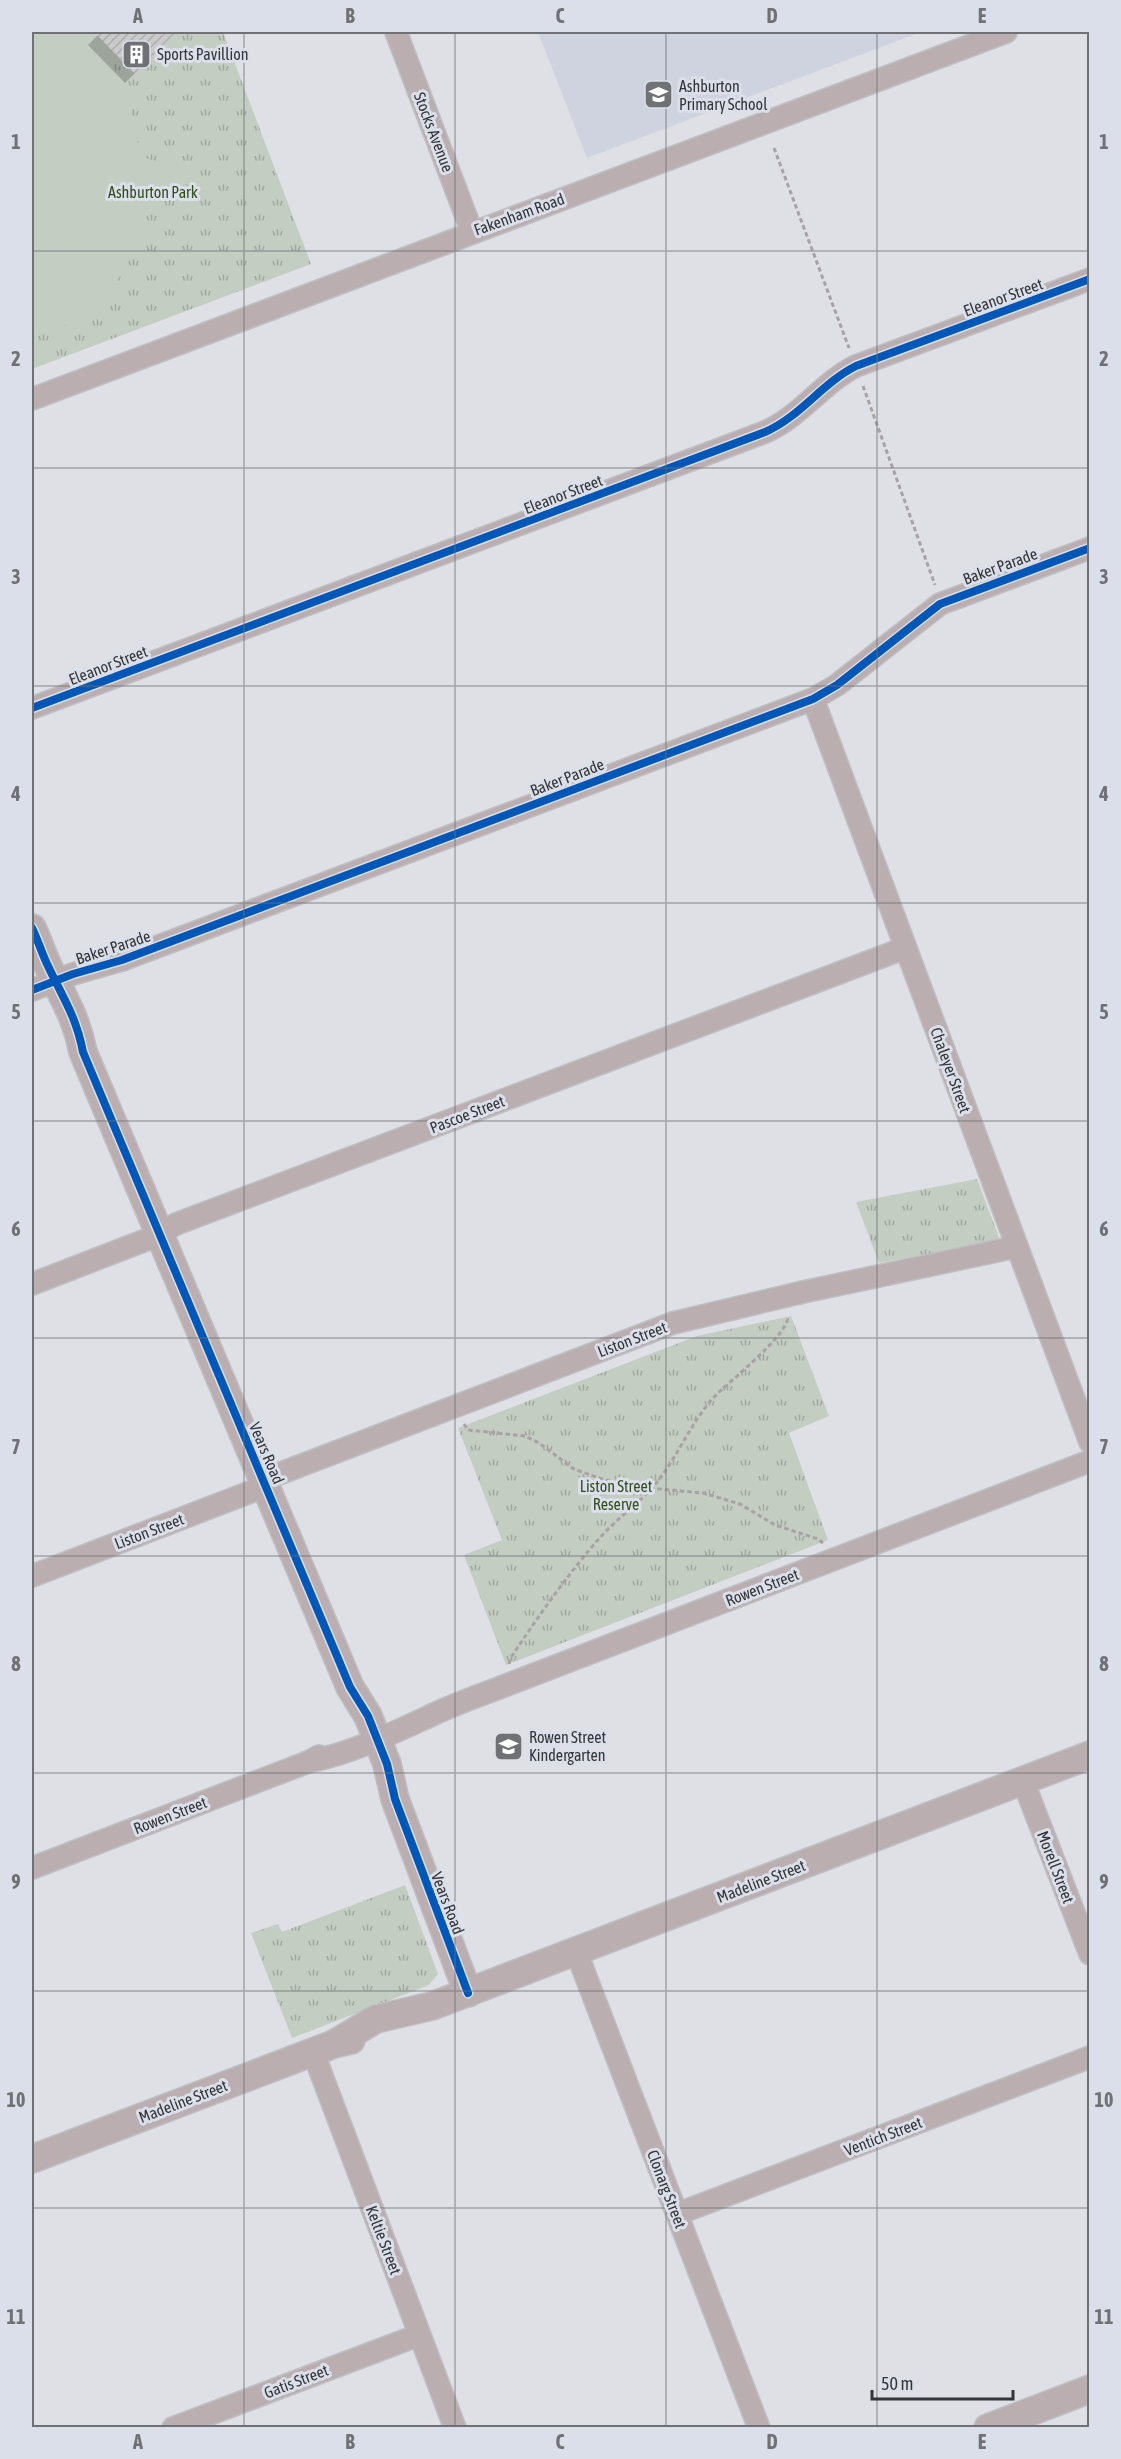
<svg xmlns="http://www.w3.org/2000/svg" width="1121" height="2459" viewBox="0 0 1121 2459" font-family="'Asap Condensed',sans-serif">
<defs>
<pattern id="park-tufts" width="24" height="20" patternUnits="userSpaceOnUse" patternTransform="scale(1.5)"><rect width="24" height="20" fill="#c4cdc2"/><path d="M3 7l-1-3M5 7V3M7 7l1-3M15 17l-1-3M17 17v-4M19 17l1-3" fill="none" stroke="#a0a79f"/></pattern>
<pattern id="building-hatch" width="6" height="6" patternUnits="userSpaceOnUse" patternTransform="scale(1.5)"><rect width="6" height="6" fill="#cbcacb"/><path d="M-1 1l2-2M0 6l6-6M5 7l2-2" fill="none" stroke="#afaeaf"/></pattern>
</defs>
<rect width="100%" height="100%" fill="#dee0e6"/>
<path fill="#cfd3df" d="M 538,32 L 921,32 L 587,158 Z"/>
<path fill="url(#park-tufts)" d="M 32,32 L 223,32 L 311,264 L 32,369 Z
M 977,1179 L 1000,1240 L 879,1263 L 856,1202 Z
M 791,1316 L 829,1416 L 789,1433 L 828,1540 L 506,1665 L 464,1555 L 502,1540 L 458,1428 L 697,1336 Z
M 405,1885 L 438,1974 L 429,1985 L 292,2038 L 251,1933 L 278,1924 L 282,1932 Z"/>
<path fill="#c4cdc2" d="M 32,32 L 91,32 C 121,72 131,108 141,157 L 187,169 L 177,201 L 147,192 C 146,234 122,288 87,313 C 71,325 51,331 32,335 Z"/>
<path fill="#0003" d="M 101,32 L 173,32 L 175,34 L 125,83 L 88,45 Z"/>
<path fill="url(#building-hatch)" d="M 99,32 L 175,32 L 177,34 L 136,75 L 96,34 Z"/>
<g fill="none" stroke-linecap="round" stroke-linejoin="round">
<defs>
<path id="minor" d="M 396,32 L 472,232
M 32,399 L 1006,32
M 813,699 L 1090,1442
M 32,708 L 765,432 C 800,417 822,383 856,366 L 1090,279
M 32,990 L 73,974 L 122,960 L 813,699 L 837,685 L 940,604 L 1090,548
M 32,1284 L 151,1238 L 176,1224 L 905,948
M 263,1480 L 673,1323 L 803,1292 L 1016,1247
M 32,1576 L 266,1486
M 308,1762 C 355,1752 391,1734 434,1714 C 457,1703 481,1695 504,1686 L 1090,1461
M 1023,1781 L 1090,1954
M 32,1868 L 308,1762 L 319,1756
M 576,1951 L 759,2428
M 313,2052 L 455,2428
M 677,2214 L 1090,2057
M 173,2428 L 419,2335"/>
<path id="tertiary" d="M 32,928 C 38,940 42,954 48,966 C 63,998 76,1016 83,1052 L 350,1687 L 368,1716 L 387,1764 L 395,1799 L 468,1993
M 334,2044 L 376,2019 L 432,2006 L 1090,1755
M 32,2159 L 334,2044 L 351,2040
M 988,2428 L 1090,2389"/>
</defs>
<use href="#minor" stroke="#bdbfc2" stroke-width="24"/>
<use href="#tertiary" stroke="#bdbfc2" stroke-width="30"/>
<path stroke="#a9a2a5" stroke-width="3" stroke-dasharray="4.5 3" stroke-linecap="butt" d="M 774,148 L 849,348
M 863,386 L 935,585
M 464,1424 L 468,1430 L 525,1436 L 539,1443 L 574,1469 L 596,1477 L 626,1486 L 703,1493 L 740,1504 L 775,1525 L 818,1539 L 823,1543
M 509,1664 L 510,1659 C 537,1618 565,1578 597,1541 C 614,1521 636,1506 653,1487 C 677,1459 690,1423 715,1396 C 731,1380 786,1337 788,1317"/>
<use href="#minor" stroke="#baaeb0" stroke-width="21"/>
<use href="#tertiary" stroke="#baaeb0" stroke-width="27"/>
<defs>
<path id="cycleway" d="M 32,708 L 765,432 C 800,417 822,383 856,366 L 1090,279
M 32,928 C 38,940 42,954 48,966 C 63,998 76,1016 83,1052 L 350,1687 L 368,1716 L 387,1764 L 395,1799 L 468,1993
M 32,990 L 73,974 L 122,960 L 813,699 L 837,685 L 940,604 L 1090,548"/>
</defs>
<use href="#cycleway" stroke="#dadfe9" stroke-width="11"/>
<use href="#cycleway" stroke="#0057b8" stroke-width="8"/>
</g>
<path fill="none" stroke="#6f7175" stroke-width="1.5" stroke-opacity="0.55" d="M 244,32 L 244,2428M 455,32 L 455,2428M 666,32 L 666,2428M 877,32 L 877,2428M 32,251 L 1090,251M 32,468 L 1090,468M 32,686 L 1090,686M 32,903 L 1090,903M 32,1121 L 1090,1121M 32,1338 L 1090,1338M 32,1556 L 1090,1556M 32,1773 L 1090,1773M 32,1991 L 1090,1991M 32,2208 L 1090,2208"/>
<defs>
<symbol id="building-square" viewBox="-11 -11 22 22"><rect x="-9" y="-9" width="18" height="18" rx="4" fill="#6f7175" stroke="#dadfe9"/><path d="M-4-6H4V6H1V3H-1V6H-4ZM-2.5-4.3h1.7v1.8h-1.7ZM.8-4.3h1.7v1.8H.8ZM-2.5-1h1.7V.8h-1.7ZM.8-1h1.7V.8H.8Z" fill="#fff"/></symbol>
<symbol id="school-square" viewBox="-11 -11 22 22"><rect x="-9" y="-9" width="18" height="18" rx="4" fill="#6f7175" stroke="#dadfe9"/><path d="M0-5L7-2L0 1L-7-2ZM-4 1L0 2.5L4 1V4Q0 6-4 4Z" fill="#fff"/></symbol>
</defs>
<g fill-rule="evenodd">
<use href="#building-square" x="120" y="38" width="33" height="33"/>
<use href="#school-square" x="642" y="78" width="33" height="33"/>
<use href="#school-square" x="492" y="1730" width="33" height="33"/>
</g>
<g text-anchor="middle" stroke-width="6" stroke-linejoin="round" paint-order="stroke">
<g font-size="16" fill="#333538" stroke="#dadfe9" text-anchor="start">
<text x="157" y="60">Sports Pavillion</text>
<text x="679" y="92">Ashburton<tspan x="679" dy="18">Primary School</tspan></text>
<text x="529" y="1743">Rowen Street<tspan x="529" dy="18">Kindergarten</tspan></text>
</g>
<g font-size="16" fill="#333538" stroke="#dadfe9">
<text transform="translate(434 132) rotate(69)" y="6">Stocks Avenue</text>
<text transform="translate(519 214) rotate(-20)" y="6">Fakenham Road</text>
<text transform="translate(1003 297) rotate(-20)" y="6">Eleanor Street</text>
<text transform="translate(563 494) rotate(-21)" y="6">Eleanor Street</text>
<text transform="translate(1000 566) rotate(-20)" y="6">Baker Parade</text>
<text transform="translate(108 665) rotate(-21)" y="6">Eleanor Street</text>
<text transform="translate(567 777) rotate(-21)" y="6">Baker Parade</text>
<text transform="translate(113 947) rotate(-18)" y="6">Baker Parade</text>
<text transform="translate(951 1070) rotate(70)" y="6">Chaleyer Street</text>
<text transform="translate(467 1114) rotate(-21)" y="6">Pascoe Street</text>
<text transform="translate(632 1339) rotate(-21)" y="6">Liston Street</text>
<text transform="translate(267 1453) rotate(67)" y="6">Vears Road</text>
<text transform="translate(149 1531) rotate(-21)" y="6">Liston Street</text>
<text transform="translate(762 1587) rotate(-21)" y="6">Rowen Street</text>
<text transform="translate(170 1815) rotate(-21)" y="6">Rowen Street</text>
<text transform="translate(1056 1867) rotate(69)" y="6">Morell Street</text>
<text transform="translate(761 1881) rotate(-21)" y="6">Madeline Street</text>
<text transform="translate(448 1903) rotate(69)" y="6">Vears Road</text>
<text transform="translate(183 2101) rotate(-21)" y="6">Madeline Street</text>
<text transform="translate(883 2136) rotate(-21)" y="6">Ventich Street</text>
<text transform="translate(667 2189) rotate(69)" y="6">Clonarg Street</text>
<text transform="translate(384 2240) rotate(69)" y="6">Keltie Street</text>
<text transform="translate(296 2381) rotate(-21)" y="6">Gatis Street</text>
</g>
<g font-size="16" fill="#334e19" stroke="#dadfe9">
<text x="153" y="198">Ashburton Park</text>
<text x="616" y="1492">Liston Street<tspan x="616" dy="18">Reserve</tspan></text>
</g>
</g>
<rect width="1121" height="2459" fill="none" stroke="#dadfe9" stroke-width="66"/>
<path d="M872 2390v9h141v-9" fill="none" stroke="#333538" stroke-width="3"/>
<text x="881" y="2390" font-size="18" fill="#333538" stroke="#dadfe9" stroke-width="4.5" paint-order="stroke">50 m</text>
<rect x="33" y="33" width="1055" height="2393" fill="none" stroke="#6f7175" stroke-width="2"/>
<g font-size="20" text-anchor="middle" font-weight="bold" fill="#6f7175">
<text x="138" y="23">A</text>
<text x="350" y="23">B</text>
<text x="560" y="23">C</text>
<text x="772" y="23">D</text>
<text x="982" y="23">E</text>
<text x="16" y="149">1</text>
<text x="1104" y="149">1</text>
<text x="16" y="366">2</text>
<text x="1104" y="366">2</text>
<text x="16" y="584">3</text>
<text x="1104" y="584">3</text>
<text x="16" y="801">4</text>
<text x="1104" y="801">4</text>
<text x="16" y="1019">5</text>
<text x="1104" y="1019">5</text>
<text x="16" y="1236">6</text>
<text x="1104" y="1236">6</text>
<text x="16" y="1454">7</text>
<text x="1104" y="1454">7</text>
<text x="16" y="1671">8</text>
<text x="1104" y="1671">8</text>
<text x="16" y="1889">9</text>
<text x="1104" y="1889">9</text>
<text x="16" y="2107">10</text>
<text x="1104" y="2107">10</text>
<text x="16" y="2324">11</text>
<text x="1104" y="2324">11</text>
<text x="138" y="2449">A</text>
<text x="350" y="2449">B</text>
<text x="560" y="2449">C</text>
<text x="772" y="2449">D</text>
<text x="982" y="2449">E</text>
</g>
</svg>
